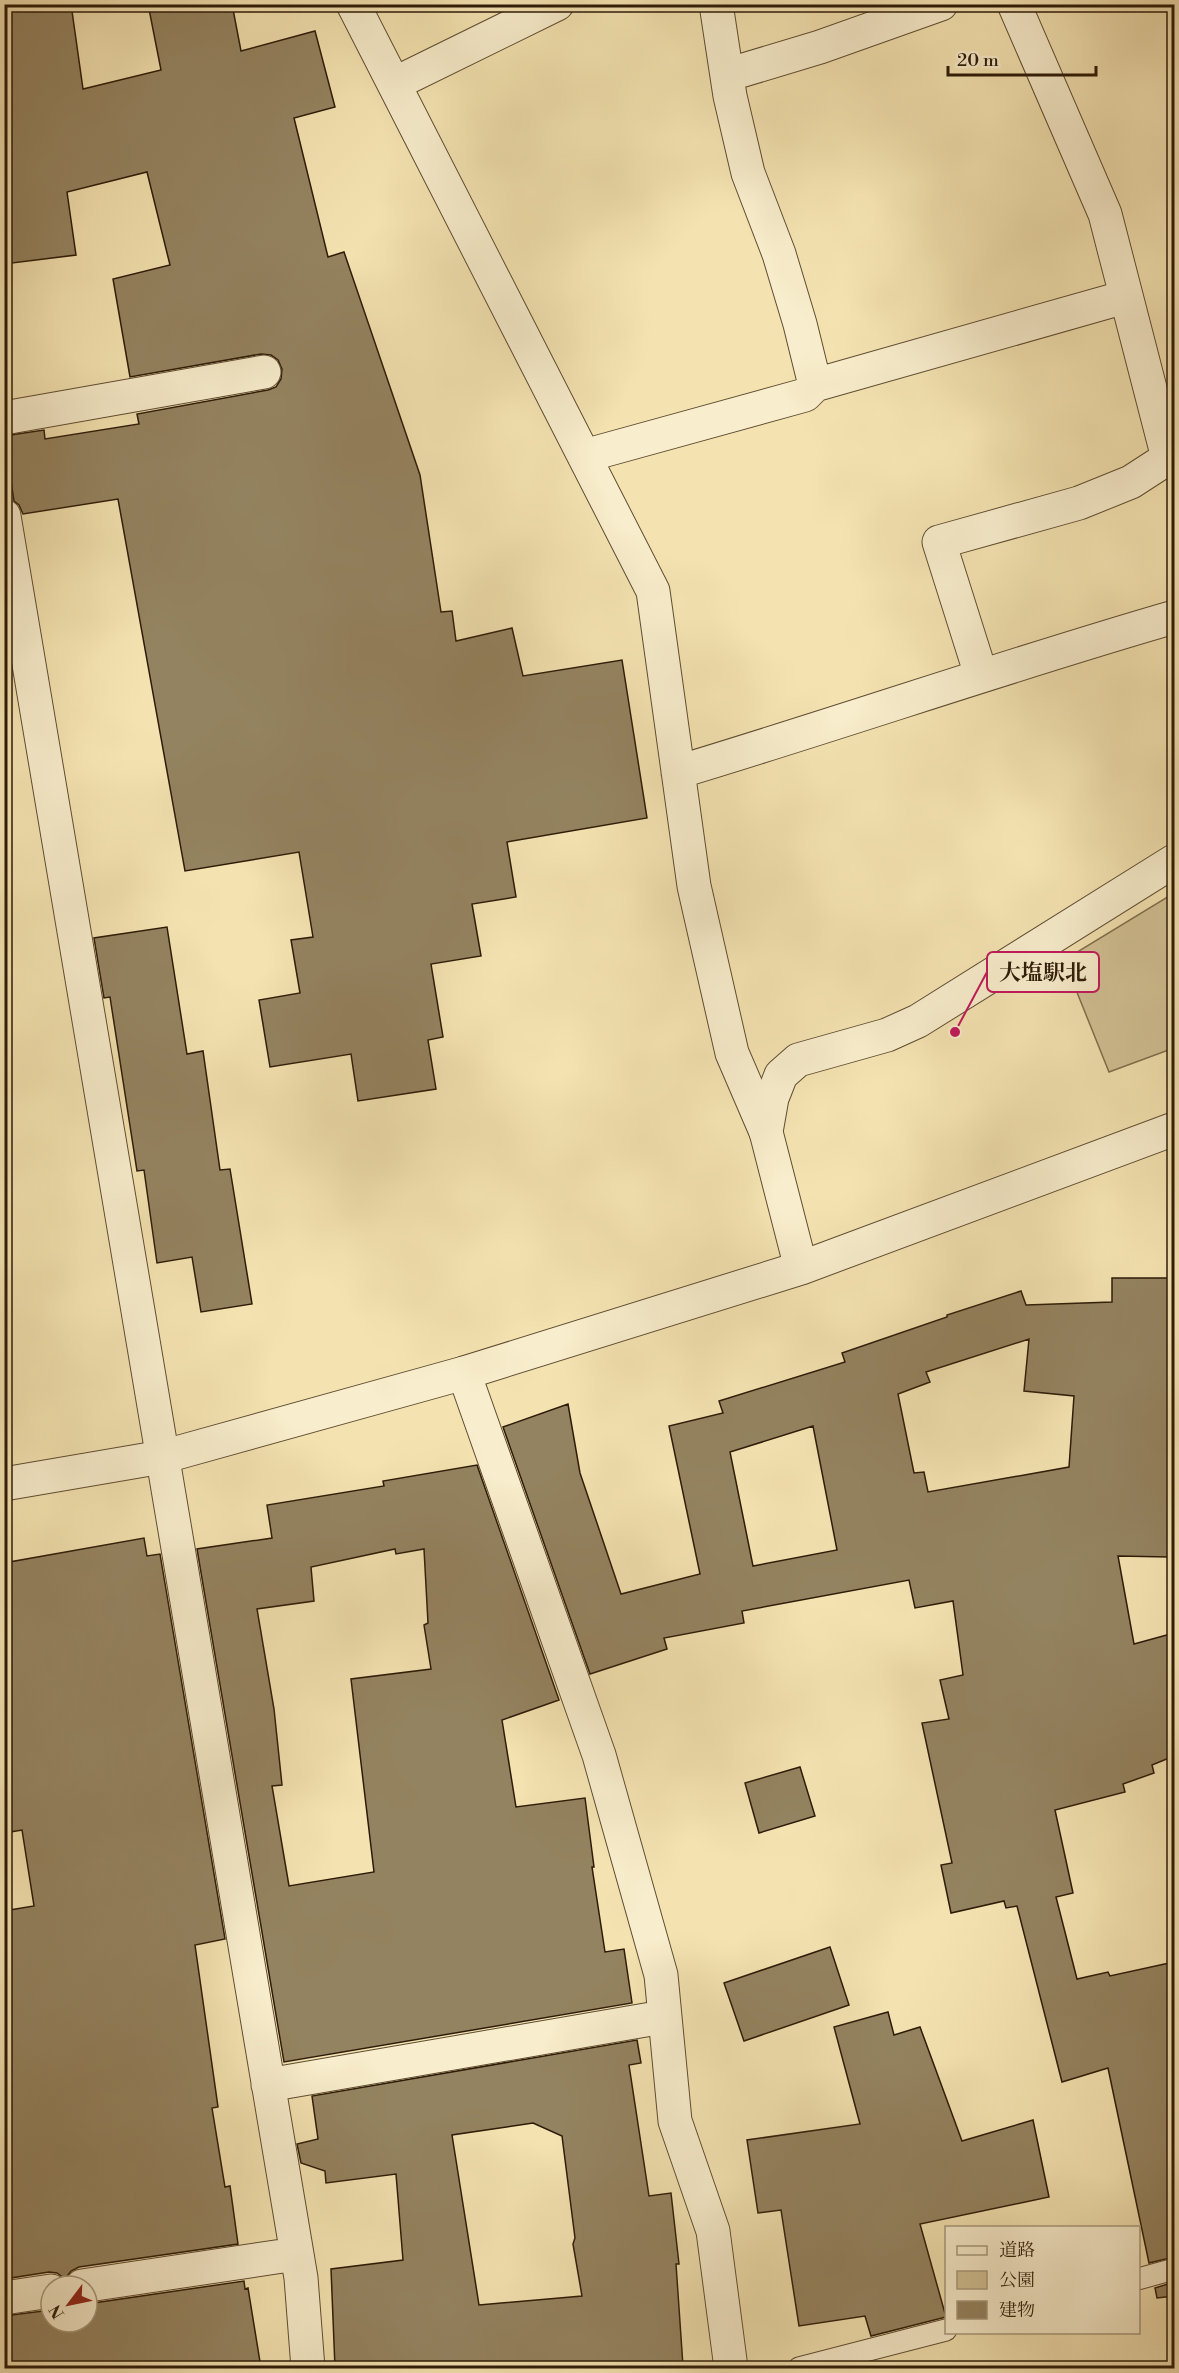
<svg xmlns="http://www.w3.org/2000/svg" width="1179" height="2373" viewBox="0 0 1179 2373" font-family="'Libre Bodoni','Noto Serif JP',serif">
<rect width="100%" height="100%" fill="#f4e3b1"/>
<filter id="stains"><feTurbulence type="fractalNoise" baseFrequency=".00333" numOctaves="4"/><feColorMatrix values="0 0 0 0 .2 0 0 0 0 .09 0 0 0 0 .02 0 0 0 .5 -.17"/></filter>
<radialGradient id="worn" r=".72"><stop offset=".6" stop-color="#630" stop-opacity="0"/><stop offset="1" stop-color="#630" stop-opacity=".3"/></radialGradient>
<path fill="#d2c194" stroke="#806e4e" stroke-width="1.5" d="M 1174,893 L 1174,1048 L 1109,1072 L 1064,960 Z"/>
<path fill="#948360" stroke="#2d1b08" stroke-width="1.5" fill-rule="evenodd" d="M 53,4 L 71,4 L 83,89 L 161,70 L 148,4 L 232,4 L 241,51 L 315,31 L 335,107 L 294,118 L 328,257 L 344,252 L 420,475 L 441,612 L 452,611 L 456,641 L 512,628 L 523,676 L 622,660 L 647,818 L 507,842 L 516,897 L 472,904 L 481,956 L 431,964 L 443,1037 L 428,1040 L 436,1089 L 358,1101 L 351,1054 L 270,1067 L 259,1000 L 300,993 L 291,940 L 313,937 L 299,852 L 185,871 L 118,499 L 23,514 L 19,505 L 14,501 L 4,436 L 44,430 L 45,439 L 139,424 L 137,414 L 268,390 L 276,387 L 281,379 L 282,369 L 278,360 L 271,355 L 261,354 L 130,377 L 113,279 L 170,265 L 147,172 L 67,192 L 76,255 L 4,264 L 4,11 Z
M 167,927 L 187,1054 L 203,1051 L 220,1170 L 230,1169 L 252,1304 L 201,1312 L 192,1257 L 157,1263 L 144,1170 L 137,1171 L 110,997 L 104,998 L 94,938 Z
M 1112,1278 L 1174,1278 L 1174,1516 L 1171,1516 L 1169,1557 L 1118,1556 L 1134,1644 L 1174,1633 L 1174,1756 L 1152,1765 L 1154,1773 L 1123,1784 L 1125,1792 L 1055,1810 L 1073,1893 L 1056,1897 L 1077,1979 L 1108,1972 L 1110,1976 L 1174,1962 L 1174,2257 L 1149,2263 L 1108,2068 L 1062,2082 L 1017,1906 L 1006,1908 L 1004,1901 L 951,1913 L 941,1865 L 952,1863 L 922,1723 L 949,1719 L 940,1680 L 963,1675 L 953,1601 L 915,1608 L 909,1580 L 742,1611 L 744,1623 L 664,1638 L 667,1649 L 590,1674 L 503,1427 L 568,1404 L 580,1473 L 621,1594 L 700,1574 L 669,1426 L 723,1413 L 719,1401 L 845,1362 L 842,1353 L 947,1317 L 947,1315 L 1021,1291 L 1026,1305 L 1112,1302 ZM 1029,1339 L 1024,1391 L 1074,1396 L 1069,1467 L 928,1492 L 924,1472 L 914,1473 L 898,1394 L 930,1382 L 926,1372 ZM 813,1426 L 837,1550 L 753,1566 L 730,1452 Z
M 477,1465 L 559,1700 L 502,1720 L 516,1807 L 585,1798 L 594,1867 L 592,1867 L 605,1952 L 624,1949 L 632,2003 L 284,2062 L 197,1549 L 272,1538 L 267,1505 L 384,1486 L 383,1481 ZM 395,1549 L 396,1554 L 424,1549 L 428,1623 L 424,1625 L 431,1669 L 351,1679 L 374,1872 L 289,1886 L 272,1786 L 282,1785 L 274,1709 L 257,1609 L 314,1601 L 311,1567 Z
M 144,1538 L 147,1556 L 160,1554 L 225,1939 L 195,1945 L 218,2107 L 212,2108 L 225,2187 L 230,2186 L 238,2244 L 79,2267 L 71,2271 L 65,2279 L 57,2273 L 49,2272 L 4,2279 L 4,1911 L 34,1906 L 22,1830 L 4,1833 L 4,1563 Z
M 800,1767 L 815,1816 L 759,1833 L 745,1783 Z
M 830,1947 L 849,2005 L 744,2041 L 724,1983 Z
M 888,2012 L 894,2035 L 920,2027 L 962,2141 L 1033,2120 L 1049,2197 L 920,2224 L 946,2317 L 871,2336 L 865,2316 L 799,2326 L 781,2210 L 758,2213 L 747,2140 L 860,2124 L 834,2027 Z
M 637,2040 L 641,2063 L 629,2065 L 649,2196 L 671,2193 L 679,2264 L 676,2264 L 683,2366 L 663,2368 L 335,2368 L 331,2269 L 403,2260 L 396,2174 L 326,2183 L 325,2171 L 301,2163 L 297,2144 L 318,2139 L 312,2096 ZM 533,2123 L 562,2136 L 575,2238 L 573,2244 L 582,2296 L 479,2305 L 452,2135 Z
M 244,2281 L 245,2289 L 248,2288 L 261,2368 L 4,2368 L 4,2316 L 51,2310 L 51,2322 L 87,2322 L 87,2304 Z
M 1174,2282 L 1174,2296 L 1157,2298 L 1155,2288 Z"/>
<g fill="none" stroke-linecap="round" stroke-linejoin="round">
<defs>
<path id="service" d="M 1138,2279 L 1174,2269
M 799,2368 L 946,2330"/>
<path id="minor" d="M 353,4 L 653,591 L 694,886 L 732,1053 L 766,1132
M 716,4 L 730,96 L 748,173 L 779,254 L 800,324 L 815,385
M 1014,4 L 1105,214 L 1168,458 L 1174,456
M 727,75 L 820,47 L 941,4
M 394,84 L 557,4
M 4,418 L 264,372
M 584,456 L 805,395 L 815,385 L 1125,297
M 4,516 L 301,2278 L 308,2368
M 981,675 L 939,542 L 1079,503 L 1131,482 L 1168,458
M 678,772 C 844,722 1008,665 1174,617
M 464,1373 L 599,1755 L 661,1975 L 675,2121 L 713,2231 L 731,2368
M 268,2085 L 663,2017
M 82,2286 L 296,2254
M 4,2298 L 51,2291"/>
<path id="tertiary" d="M 801,1268 L 766,1132 L 772,1098 L 781,1075 L 798,1060 L 887,1035 L 918,1021 L 1174,861
M 4,1484 L 162,1457 L 464,1373 L 801,1268 L 1174,1129"/>
</defs>
<use href="#service" stroke="#5f4d32" stroke-width="23"/>
<use href="#minor" stroke="#5f4d32" stroke-width="35"/>
<use href="#tertiary" stroke="#5f4d32" stroke-width="35"/>
<use href="#service" stroke="#f8edcc" stroke-width="21"/>
<use href="#minor" stroke="#f8edcc" stroke-width="33"/>
<use href="#tertiary" stroke="#f8edcc" stroke-width="33"/>
</g>
<path fill="none" stroke="#c2185b" stroke-width="2" d="M955 1032L987 972"/>
<circle fill="#c2185b" stroke="#f8edcc" stroke-width="2" cx="955" cy="1032" r="6"/>
<rect fill="#f8edcc" stroke="#c2185b" stroke-width="2" x="987" y="952" width="112" height="40" rx="6"/>
<g font-size="22" text-anchor="middle" font-weight="bold" fill="#2d1b08">
<text x="1043" y="980">大塩駅北</text>
</g>
<rect width="1179" height="2373" fill="none" stroke="#f4e3b1" stroke-width="24"/>
<rect x="6" y="6" width="1167" height="2361" fill="none" stroke="#2d1b08" stroke-width="3"/>
<rect x="12" y="12" width="1155" height="2349" fill="none" stroke="#2d1b08" stroke-width="1.5"/>
<rect x="945" y="2226" width="195" height="108" fill="#f8edcc" stroke="#a7997e" stroke-width="1.5"/>
<rect x="957" y="2246" width="30" height="9" fill="#f8edcc" stroke="#a7997e" stroke-width="1.5"/>
<text x="999" y="2256" font-size="18" fill="#2d1b08">道路</text>
<rect x="957" y="2271" width="30" height="18" fill="#d2c194" stroke="#a7997e" stroke-width="1.5"/>
<text x="999" y="2286" font-size="18" fill="#2d1b08">公園</text>
<rect x="957" y="2301" width="30" height="18" fill="#948360" stroke="#a7997e" stroke-width="1.5"/>
<text x="999" y="2316" font-size="18" fill="#2d1b08">建物</text>
<g transform="translate(69 2304) rotate(238)"><circle r="28" fill="#f8edcc" stroke="#a7997e" stroke-width="1.5"/>
<path d="M0-4.5L10 22L0 15L-10 22Z" fill="#8f2418"/>
<text y="-9" font-size="16" font-weight="bold" text-anchor="middle" fill="#2d1b08">N</text>
</g>
<path d="M948 66v9h148v-9" fill="none" stroke="#2d1b08" stroke-width="3"/>
<text x="957" y="66" font-size="18" fill="#2d1b08" stroke="#f8edcc" stroke-width="4.5" paint-order="stroke">20 m</text>
<rect width="100%" height="100%" filter="url(#stains)"/>
<rect width="100%" height="100%" fill="url(#worn)"/>
</svg>
